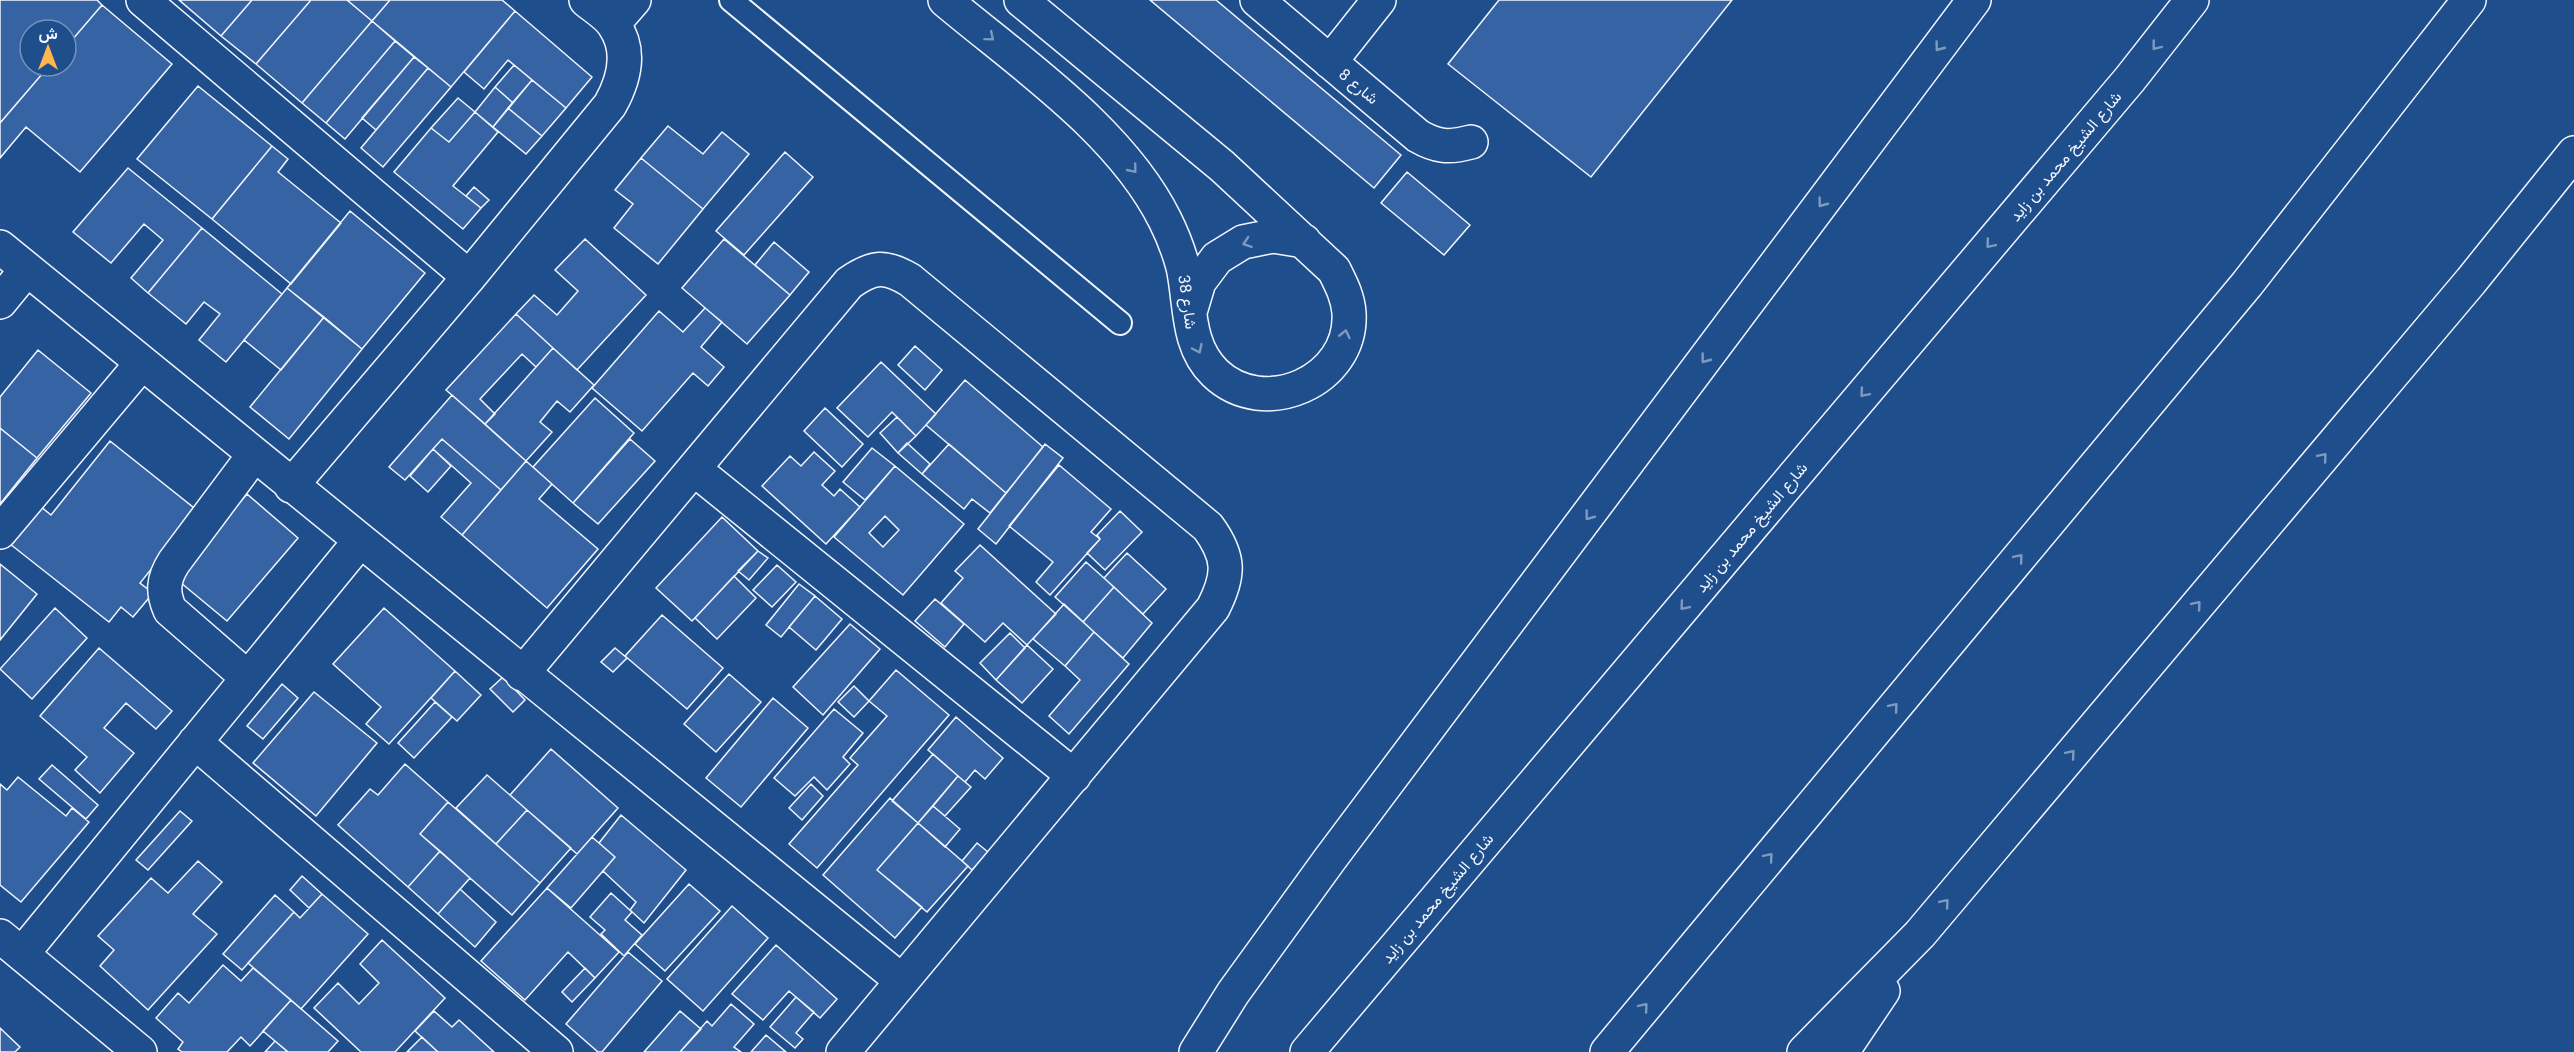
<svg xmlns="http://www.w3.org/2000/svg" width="2574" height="1052" viewBox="0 0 2574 1052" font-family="Georgia,Vazirmatn,serif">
<rect width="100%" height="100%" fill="#1f4e8c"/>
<path fill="#3563a3" stroke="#f2f6ff" stroke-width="1.5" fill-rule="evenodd" d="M 0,0 L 97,0 L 102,5 L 66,47 L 66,30 L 30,30 L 30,66 L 49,66 L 0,123 Z
M 179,0 L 252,0 L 221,36 Z
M 252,0 L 311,0 L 256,64 L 221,36 Z
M 311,0 L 347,0 L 372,21 L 302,103 L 256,64 Z
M 347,0 L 390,0 L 372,21 Z
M 390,0 L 502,0 L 515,11 L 451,87 L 372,21 Z
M 1150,0 L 1216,0 L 1401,155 L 1374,188 Z
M 1499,0 L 1732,0 L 1591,177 L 1448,64 Z
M 102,5 L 172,64 L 80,172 L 26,127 L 0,158 L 0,123 L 49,66 L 66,66 L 66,47 Z
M 515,11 L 592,77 L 566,108 L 508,60 L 484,89 L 464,72 Z
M 372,21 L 395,41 L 326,123 L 302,103 Z
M 395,41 L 414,57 L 345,139 L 326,123 Z
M 414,57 L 428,68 L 376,130 L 362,118 Z
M 514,65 L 532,80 L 513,103 L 495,87 Z
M 428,68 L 451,87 L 383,167 L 361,148 Z
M 532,80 L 566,108 L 542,136 L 508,108 Z
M 198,86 L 272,146 L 212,219 L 137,159 Z
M 495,87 L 513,103 L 493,127 L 475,112 Z
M 458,98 L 475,112 L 449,142 L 431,128 Z
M 508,108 L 542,136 L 526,154 L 493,127 Z
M 475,112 L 498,132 L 453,186 L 481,208 L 463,229 L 394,172 L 431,128 L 449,142 Z
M 668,126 L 703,154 L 722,132 L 749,154 L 703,209 L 641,158 Z
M 272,146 L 288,159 L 278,172 L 341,223 L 291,284 L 212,219 Z
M 785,152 L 813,177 L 744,255 L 716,231 Z
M 641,158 L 703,209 L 658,264 L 614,228 L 633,204 L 615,190 Z
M 128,168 L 202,228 L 148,293 L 131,278 L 163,240 L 144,224 L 111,263 L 73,232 Z
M 1407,172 L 1470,225 L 1444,255 L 1381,203 Z
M 474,187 L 489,200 L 481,208 L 466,196 Z
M 350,211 L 425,273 L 362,349 L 287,288 Z
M 202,228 L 282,294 L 226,362 L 199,340 L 220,314 L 204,302 L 186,324 L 148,293 Z
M 585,239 L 646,295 L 577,370 L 516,314 L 534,295 L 557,315 L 578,291 L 555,270 Z
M 724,239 L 790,295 L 747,344 L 682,288 Z
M 774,242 L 809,272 L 790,295 L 755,265 Z
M 287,288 L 324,317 L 281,370 L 244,340 Z
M 705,308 L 722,322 L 701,347 L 724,367 L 708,386 L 693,373 L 642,431 L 592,388 L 659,311 L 683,332 Z
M 516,314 L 553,348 L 536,367 L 522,354 L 480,399 L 495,414 L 485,424 L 446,390 Z
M 324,317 L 362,349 L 289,439 L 250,407 Z
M 915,346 L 942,370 L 925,390 L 898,365 Z
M 553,348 L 594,385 L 570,412 L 557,401 L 540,422 L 552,432 L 526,461 L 485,424 Z
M 38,350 L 91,393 L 37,458 L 0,428 L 0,397 Z
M 881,362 L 936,414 L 916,436 L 892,412 L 868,437 L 837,408 Z
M 965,380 L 1043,447 L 1006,493 L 926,425 Z
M 452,395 L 526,461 L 501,490 L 442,439 L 405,480 L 389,467 Z
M 595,398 L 634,433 L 573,503 L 533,467 Z
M 825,408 L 863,444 L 842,467 L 804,431 Z
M 897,417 L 916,436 L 898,453 L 880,433 Z
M 0,428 L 37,458 L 0,504 Z
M 442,439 L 501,490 L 462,535 L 441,517 L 471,483 L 433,449 Z
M 630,439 L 655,461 L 598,524 L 573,503 Z
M 110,441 L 198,511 L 140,583 L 153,593 L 133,617 L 121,607 L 109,622 L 10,544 L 40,506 L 51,515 Z
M 907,443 L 930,464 L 922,474 L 898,453 Z
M 949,444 L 1006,493 L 990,513 L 972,499 L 964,509 L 922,474 Z
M 1045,444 L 1063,458 L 996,544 L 978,529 Z
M 872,448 L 895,466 L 865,500 L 843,482 Z
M 433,449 L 451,466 L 428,492 L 410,476 Z
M 814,452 L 835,471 L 822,485 L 834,496 L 840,489 L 860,507 L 826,544 L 762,486 L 790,456 L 801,466 Z
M 526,461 L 552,484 L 539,499 L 598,549 L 547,608 L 462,535 Z
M 1059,465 L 1111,509 L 1091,532 L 1100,539 L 1050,595 L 1036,582 L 1053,562 L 1009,526 Z
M 895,466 L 964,524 L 903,595 L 834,537 ZM 885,516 L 899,530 L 883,547 L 869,533 Z
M 247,494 L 298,538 L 227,621 L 175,578 Z
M 1120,511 L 1142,532 L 1105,570 L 1087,553 L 1100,539 L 1097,535 Z
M 722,517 L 758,551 L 692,621 L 656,588 Z
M 980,545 L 1056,614 L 1027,645 L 1003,623 L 985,642 L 941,603 L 963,578 L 955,571 Z
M 758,551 L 768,558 L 749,580 L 738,571 Z
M 1127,553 L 1166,589 L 1143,614 L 1104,578 Z
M 1086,562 L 1114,587 L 1083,622 L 1055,597 Z
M 0,564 L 37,594 L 0,640 Z
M 777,565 L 796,582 L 772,607 L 753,590 Z
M 734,576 L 756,598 L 717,639 L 695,618 Z
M 799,584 L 815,596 L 781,637 L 766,625 Z
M 1114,587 L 1152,623 L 1123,658 L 1083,622 Z
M 815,596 L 842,619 L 816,650 L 789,627 Z
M 935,599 L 964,624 L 945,647 L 915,621 Z
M 1064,604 L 1094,632 L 1065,666 L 1033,639 Z
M 55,608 L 87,638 L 32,699 L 0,669 Z
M 384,608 L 455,671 L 389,744 L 366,724 L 381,707 L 333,664 Z
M 662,615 L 723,668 L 687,709 L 625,656 Z
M 850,624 L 880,649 L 823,715 L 793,687 Z
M 1094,632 L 1129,664 L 1069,734 L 1049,716 L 1080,680 L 1065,666 Z
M 1010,633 L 1025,648 L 996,680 L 980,663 Z
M 1027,645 L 1053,669 L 1022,703 L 996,680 Z
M 99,648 L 172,711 L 156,729 L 126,703 L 104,728 L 134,753 L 100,793 L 75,770 L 87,757 L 40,716 Z
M 615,648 L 627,658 L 613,672 L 601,662 Z
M 896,670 L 949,715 L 817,868 L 789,844 L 858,765 L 850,758 L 887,716 L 869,701 Z
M 455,671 L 481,695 L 457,721 L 431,698 Z
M 729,674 L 761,702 L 716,752 L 684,724 Z
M 503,677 L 525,700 L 513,712 L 490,689 Z
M 282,684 L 298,698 L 263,739 L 247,726 Z
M 854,686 L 869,701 L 854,717 L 838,702 Z
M 314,692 L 377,743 L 316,816 L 253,763 Z
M 773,698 L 808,728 L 741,807 L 706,778 Z
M 435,702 L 452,717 L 414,758 L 398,743 Z
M 834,709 L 863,733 L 843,757 L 850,764 L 827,790 L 814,777 L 795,796 L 774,778 Z
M 956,717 L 1003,758 L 985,779 L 975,770 L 965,782 L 928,750 Z
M 551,749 L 618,808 L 577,854 L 510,795 Z
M 933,754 L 958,776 L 918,823 L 892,801 Z
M 405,764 L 448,802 L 420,834 L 440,851 L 408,887 L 338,825 L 370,789 L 378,795 Z
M 52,765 L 98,805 L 86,819 L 39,779 Z
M 487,775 L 527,810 L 496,844 L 456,808 Z
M 958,776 L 971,787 L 945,816 L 933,806 Z
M 18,777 L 66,816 L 72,808 L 89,822 L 21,902 L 0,885 L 0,784 L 7,790 Z
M 811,784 L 823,796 L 802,820 L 789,808 Z
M 890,798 L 918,823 L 877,870 L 922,907 L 895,938 L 823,875 Z
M 448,802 L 540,883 L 512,915 L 420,834 Z
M 933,806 L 960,829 L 945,847 L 918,823 Z
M 527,810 L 571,848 L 540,883 L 496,844 Z
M 180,811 L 192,821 L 148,870 L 136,860 Z
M 621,815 L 686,870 L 644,923 L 630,910 L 636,902 L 603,871 L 615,857 L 599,843 Z
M 918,823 L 968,866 L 927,912 L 877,870 Z
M 592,837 L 615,857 L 571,908 L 547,888 Z
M 977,843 L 988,852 L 972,870 L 962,861 Z
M 440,851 L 470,878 L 438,914 L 408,887 Z
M 198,861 L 222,882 L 193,914 L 217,934 L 148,1010 L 100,966 L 114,950 L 98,936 L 151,878 L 168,893 Z
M 302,876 L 322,894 L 309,908 L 290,890 Z
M 689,884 L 720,911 L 665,971 L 635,944 Z
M 547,888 L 619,952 L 595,978 L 568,952 L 525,1000 L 481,961 Z
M 460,889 L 496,922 L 475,947 L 438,914 Z
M 611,893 L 632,912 L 625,920 L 642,935 L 624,956 L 601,934 L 605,930 L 590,917 Z
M 322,894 L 368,934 L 301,1009 L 248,963 L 294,912 L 300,918 Z
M 275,895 L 294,912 L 242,970 L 223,954 Z
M 732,906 L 768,938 L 703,1011 L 667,979 Z
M 382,940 L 445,998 L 395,1052 L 361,1052 L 314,1008 L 338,983 L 359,1004 L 379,983 L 360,964 Z
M 776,945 L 837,999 L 820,1018 L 789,991 L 763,1020 L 732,994 Z
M 628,952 L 662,981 L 602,1052 L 598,1052 L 566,1024 Z
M 223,965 L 241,981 L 253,968 L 291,1000 L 250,1046 L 241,1037 L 227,1052 L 182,1052 L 178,1049 L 183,1042 L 156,1018 L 178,993 L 189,1003 Z
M 585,968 L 595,978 L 572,1002 L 562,992 Z
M 796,997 L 814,1012 L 796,1033 L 803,1039 L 795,1048 L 770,1027 Z
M 291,1000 L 338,1041 L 328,1052 L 288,1052 L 263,1031 Z
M 731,1004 L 754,1024 L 734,1047 L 741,1052 L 680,1052 L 707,1021 L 712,1026 Z
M 434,1011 L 452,1027 L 459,1020 L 494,1052 L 438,1052 L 415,1031 Z
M 680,1011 L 701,1029 L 680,1052 L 644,1052 Z
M 0,1028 L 20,1047 L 15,1052 L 0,1052 Z
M 766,1035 L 786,1052 L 751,1052 Z
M 422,1037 L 438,1052 L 407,1052 Z
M 275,1041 L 287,1051 L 286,1052 L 265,1052 Z"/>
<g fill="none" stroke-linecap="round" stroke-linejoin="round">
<defs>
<path id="lane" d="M 731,0 L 1120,323"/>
<path id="street" d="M 143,0 L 469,277
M 945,0 C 1020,63 1121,131 1165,220 C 1172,234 1179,252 1183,267 C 1191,304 1186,345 1215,373 C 1264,420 1353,381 1349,313 C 1348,297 1341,284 1334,270 L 1222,166 L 1021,0
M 1257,0 L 1418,136 C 1437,147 1449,148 1471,142
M 614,23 L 634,0
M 1330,62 L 1379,0
M 0,247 L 902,981
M 0,302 L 27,269
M 1190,312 L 1199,282 L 1217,258 L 1243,242 L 1273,236 L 1304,241
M 694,469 L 1074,776
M 291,486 L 469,277 L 610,105 C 624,80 632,51 614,25 C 608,15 594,7 586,0
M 0,532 L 142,363
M 522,674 L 849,283 C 873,266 885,265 910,280 L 1208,527 C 1230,557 1230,575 1213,608 L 843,1052
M 248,678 L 170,610 C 162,592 163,579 174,562 L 254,455
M 195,742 L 556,1052
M 0,936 L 140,1052
M 22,954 L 360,541"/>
<path id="highway" d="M 1196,1052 L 1233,993 L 1330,859 L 1974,0
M 1307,1052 L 2130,79 L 2192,0
M 1607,1052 L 2247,284 L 2469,0
M 1804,1052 L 1920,934 L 2471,281 L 2574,153
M 1842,1052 L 1883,991"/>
</defs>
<use href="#lane" stroke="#f2f6ff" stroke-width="26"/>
<use href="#street" stroke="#f2f6ff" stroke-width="36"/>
<use href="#highway" stroke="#f2f6ff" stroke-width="36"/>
<use href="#lane" stroke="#1f4e8c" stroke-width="22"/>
<use href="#street" stroke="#1f4e8c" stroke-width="33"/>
<use href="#highway" stroke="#1f4e8c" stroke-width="33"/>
</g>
<defs><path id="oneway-chevron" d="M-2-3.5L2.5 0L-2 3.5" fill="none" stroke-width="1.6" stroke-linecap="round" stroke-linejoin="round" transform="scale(1.5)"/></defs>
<g stroke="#7e9ac0">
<use href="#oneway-chevron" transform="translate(990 37) rotate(40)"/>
<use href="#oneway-chevron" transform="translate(2156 46) rotate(128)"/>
<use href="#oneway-chevron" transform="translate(1939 47) rotate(127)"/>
<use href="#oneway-chevron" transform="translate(1133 169) rotate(51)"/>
<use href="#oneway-chevron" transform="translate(1822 203) rotate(127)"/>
<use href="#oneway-chevron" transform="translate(1247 243) rotate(161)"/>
<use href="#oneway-chevron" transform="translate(1990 244) rotate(130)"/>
<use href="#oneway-chevron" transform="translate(1345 334) rotate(-77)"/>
<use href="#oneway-chevron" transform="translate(1198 349) rotate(65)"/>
<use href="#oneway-chevron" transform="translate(1705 359) rotate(127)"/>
<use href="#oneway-chevron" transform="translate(1864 393) rotate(130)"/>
<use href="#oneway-chevron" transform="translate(2323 457) rotate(-50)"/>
<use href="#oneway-chevron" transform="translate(1589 516) rotate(127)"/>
<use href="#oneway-chevron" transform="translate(2019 558) rotate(-50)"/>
<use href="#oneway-chevron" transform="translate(2197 605) rotate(-50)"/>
<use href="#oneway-chevron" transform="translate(1684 606) rotate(130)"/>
<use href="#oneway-chevron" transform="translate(1894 707) rotate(-50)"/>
<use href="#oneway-chevron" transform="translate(2071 754) rotate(-50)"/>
<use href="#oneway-chevron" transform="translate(1769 857) rotate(-50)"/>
<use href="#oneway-chevron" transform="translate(1945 903) rotate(-50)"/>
<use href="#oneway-chevron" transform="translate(1644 1007) rotate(-50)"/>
</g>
<g text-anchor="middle" stroke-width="4.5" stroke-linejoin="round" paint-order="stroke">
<g font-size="16" fill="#f2f6ff" stroke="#1f4e8c">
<text transform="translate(1359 86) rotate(40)" y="6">شارع 8</text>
<text transform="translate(2065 156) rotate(-50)" y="6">شارع الشيخ محمد بن زايد</text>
<text transform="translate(1188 302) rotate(82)" y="6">شارع 38</text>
<text transform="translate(1751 527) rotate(-50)" y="6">شارع الشيخ محمد بن زايد</text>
<text transform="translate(1437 898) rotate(-50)" y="6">شارع الشيخ محمد بن زايد</text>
</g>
</g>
<g transform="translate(48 48)"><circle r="28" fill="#1f4e8c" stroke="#7391ba" stroke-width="1.5"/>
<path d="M0-4.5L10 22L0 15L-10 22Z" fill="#ffb74d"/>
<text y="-9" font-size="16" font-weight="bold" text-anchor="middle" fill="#f2f6ff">ش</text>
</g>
</svg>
